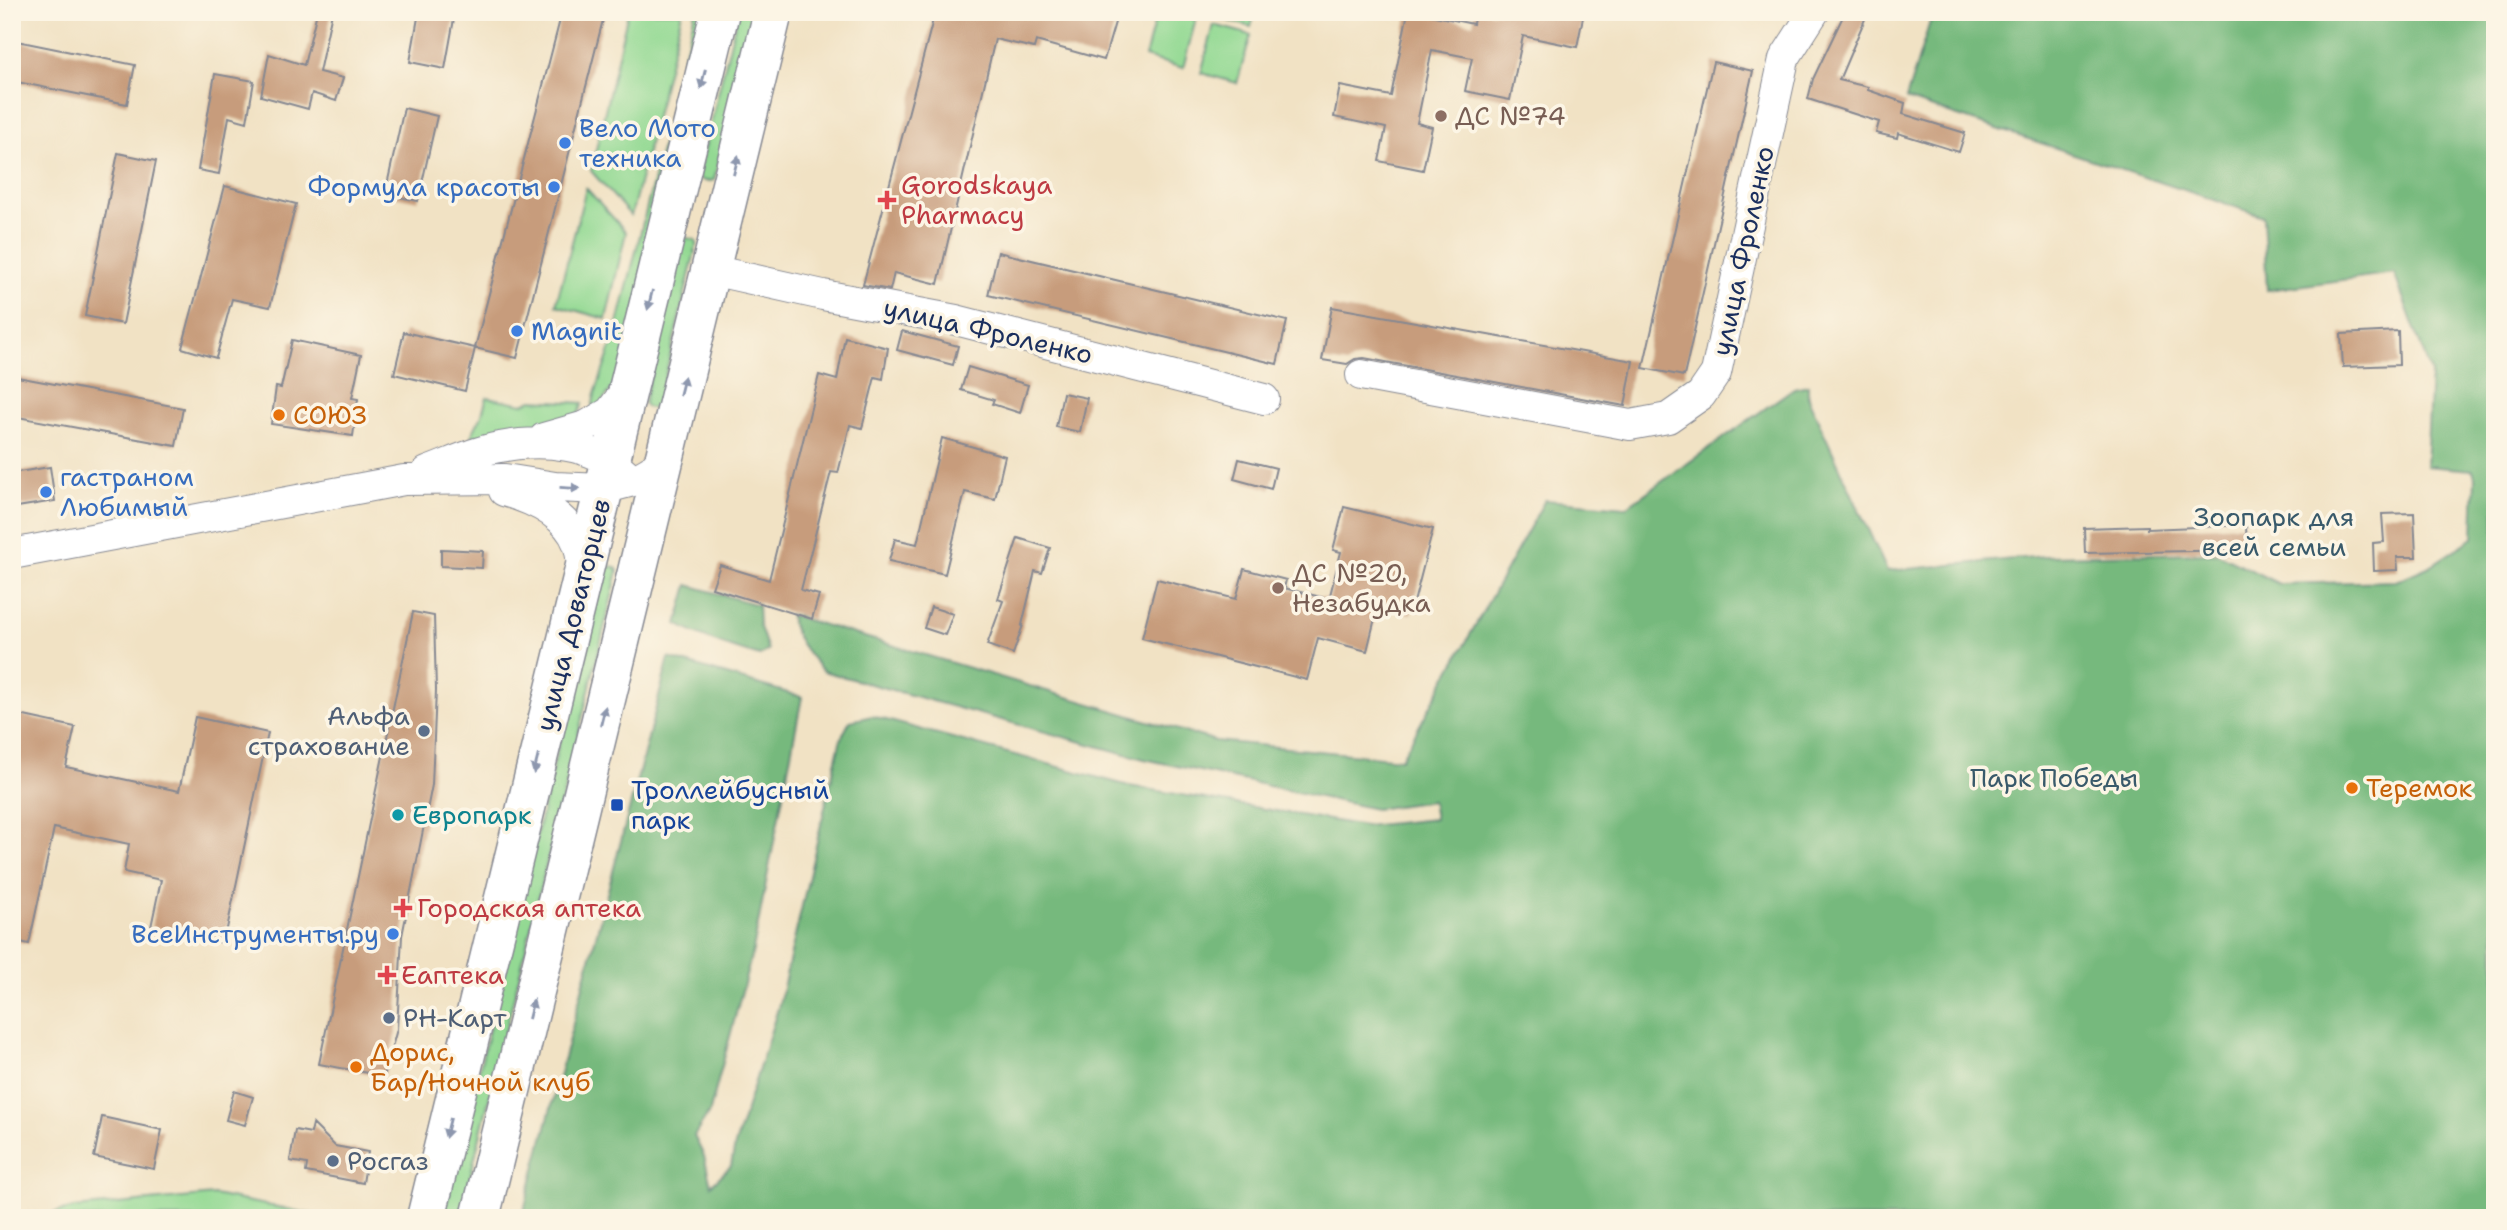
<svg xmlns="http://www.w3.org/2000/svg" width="2507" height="1230" viewBox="0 0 2507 1230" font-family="'Shantell Sans',sans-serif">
<rect width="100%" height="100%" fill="#fcf5e5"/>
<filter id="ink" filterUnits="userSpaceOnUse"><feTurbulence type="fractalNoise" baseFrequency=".0143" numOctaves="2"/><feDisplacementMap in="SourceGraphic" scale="14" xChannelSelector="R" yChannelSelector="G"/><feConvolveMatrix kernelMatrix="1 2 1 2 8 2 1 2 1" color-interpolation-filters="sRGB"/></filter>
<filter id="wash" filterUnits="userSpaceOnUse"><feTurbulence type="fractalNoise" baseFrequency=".00686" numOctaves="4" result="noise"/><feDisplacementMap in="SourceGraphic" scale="28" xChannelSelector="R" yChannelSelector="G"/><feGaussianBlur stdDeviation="1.57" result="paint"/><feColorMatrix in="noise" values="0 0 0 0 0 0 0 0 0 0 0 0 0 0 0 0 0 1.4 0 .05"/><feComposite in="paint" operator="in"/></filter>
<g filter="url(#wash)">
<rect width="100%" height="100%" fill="#f1e2c4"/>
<path fill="#93d993" stroke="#578478" stroke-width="2" d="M 628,12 L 682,12 L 631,216 L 591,171 Z
M 695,12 L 707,12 L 620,378 L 590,417 L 595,394 L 615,336 Z
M 738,12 L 755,12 L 714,180 C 707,182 702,182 698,176 Z
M 1157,12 L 1169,12 L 1196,19 L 1183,68 L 1145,57 Z
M 1196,12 L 1255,12 L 1251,27 Z
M 1214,25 L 1251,35 L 1237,83 L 1201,73 Z
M 586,188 L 626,232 L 606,319 L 556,305 Z
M 687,238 L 695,240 L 697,243 L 658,406 L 654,409 L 646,407 L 644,403 L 683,240 Z
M 487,397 L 523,404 L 532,400 L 583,403 L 577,418 L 499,437 L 471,436 L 481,417 Z
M 606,566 L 616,567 L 618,571 L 460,1218 L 443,1218 L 602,567 Z
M 214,1195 L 333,1218 L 35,1218 L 74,1208 Z"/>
<path fill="#76b97d" stroke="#48746e" stroke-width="2" d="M 1933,12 L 2495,12 L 2495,1218 L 522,1218 L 669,658 L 802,697 L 753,950 L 710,1111 L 694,1136 L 704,1156 L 711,1185 L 731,1166 L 735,1145 L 779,1005 L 841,738 L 850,721 L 872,716 L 1129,786 L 1365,826 L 1435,819 L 1432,801 L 1375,809 L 1144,759 L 823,671 C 809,655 793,638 790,615 L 1216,741 L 1401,759 L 1545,500 L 1626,507 L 1794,388 L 1808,385 L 1808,398 L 1887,571 L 2045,556 L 2217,553 L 2279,584 L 2396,581 L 2430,566 L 2473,538 L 2475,477 L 2473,470 L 2426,466 L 2431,373 L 2394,273 L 2267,290 L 2263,216 L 1906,99 Z
M 688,585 L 758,605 L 759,624 L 768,650 L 760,656 C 731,648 703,639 677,624 Z"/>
<g id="blocks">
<path fill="#c79c7c" d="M 317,12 L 332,12 L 319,72 L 343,78 L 336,101 L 312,93 L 308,109 L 261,96 L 269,54 L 304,65 Z
M 419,12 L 454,19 L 445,69 L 410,62 Z
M 562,12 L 605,12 L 517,358 L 475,348 Z
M 935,12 L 1118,12 L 1104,60 L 1036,41 L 1034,48 L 995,39 L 938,284 L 894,273 L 890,290 L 863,285 Z
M 1408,12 L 1431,12 L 1430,15 L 1473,24 L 1475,12 L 1584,12 L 1577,47 L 1523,36 L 1510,100 L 1465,91 L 1472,58 L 1432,50 L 1417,123 L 1432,127 L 1423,170 L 1379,161 L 1386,128 L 1334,117 L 1340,86 L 1391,96 Z
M 1845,12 L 1868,12 L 1839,80 L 1868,87 L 1868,90 L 1905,103 L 1903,114 L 1965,133 L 1959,152 L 1898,133 L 1897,138 L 1876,133 L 1879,122 L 1808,99 L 1813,79 Z
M 12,40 L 135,65 L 127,104 L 12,81 Z
M 1713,62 L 1753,71 L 1684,376 L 1643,368 Z
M 215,74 L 254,81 L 247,122 L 229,117 L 219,174 L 198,170 Z
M 404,108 L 437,116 L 418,201 L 385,194 Z
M 118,153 L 156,161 L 123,324 L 85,316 Z
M 225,186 L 296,204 L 270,307 L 232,299 L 216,358 L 182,348 Z
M 998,252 L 1287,321 L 1277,364 L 988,295 Z
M 1332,307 L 1633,361 L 1625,406 L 1364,358 L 1355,359 L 1347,364 L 1322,360 Z
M 902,331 L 958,346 L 953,365 L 897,350 Z
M 2398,331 L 2399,365 L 2343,367 L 2341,334 Z
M 404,332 L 475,348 L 465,391 L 394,374 Z
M 845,337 L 888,348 L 883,379 L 875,377 L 862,428 L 850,425 L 838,473 L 831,472 L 801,590 L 819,595 L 812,619 L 712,588 L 720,565 L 769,580 L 819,375 L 837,380 Z
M 292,340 L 361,355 L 352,398 L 358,399 L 353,436 L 271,424 L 276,387 L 281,388 Z
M 968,367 L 1028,385 L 1020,413 L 992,404 L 994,400 L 961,390 Z
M 12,376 L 183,408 L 176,446 L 12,416 Z
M 1063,393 L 1087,398 L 1080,432 L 1056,427 Z
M 942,438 L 1005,456 L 995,499 L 965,492 L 945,574 L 889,561 L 895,539 L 917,544 Z
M 1239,459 L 1276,468 L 1271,489 L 1234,479 Z
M 50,467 L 55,501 L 17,507 L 12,473 Z
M 1344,507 L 1433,529 L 1411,614 L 1378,606 L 1367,651 L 1318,638 L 1307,680 L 1142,638 L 1157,579 L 1236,599 L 1244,569 L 1286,580 L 1284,588 L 1329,599 L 1341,552 L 1333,550 Z
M 2414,513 L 2416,557 L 2397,557 L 2398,570 L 2374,571 L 2373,543 L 2384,542 L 2382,514 Z
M 2246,525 L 2247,550 L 2085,553 L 2084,528 L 2147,526 L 2147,529 Z
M 1018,538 L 1050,548 L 1042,573 L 1035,571 L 1022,625 L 1023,625 L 1013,654 L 987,645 L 1003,601 L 998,599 Z
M 441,549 L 483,551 L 482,568 L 441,566 Z
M 931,607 L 953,614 L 945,635 L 924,628 Z
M 413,612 L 434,616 L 436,690 L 432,785 L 402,936 L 397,1029 L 384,1076 L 319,1064 Z
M 15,714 L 75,727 L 66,767 L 179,791 L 195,717 L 268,733 L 224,943 L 151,927 L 161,880 L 124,872 L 129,844 L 54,828 L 29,944 L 12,940 L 12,726 Z
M 234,1091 L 253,1097 L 245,1125 L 226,1120 Z
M 102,1117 L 162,1130 L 154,1169 L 94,1157 Z
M 313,1124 L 335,1146 L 368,1152 L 363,1183 L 306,1172 L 307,1164 L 290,1161 L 295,1130 L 311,1133 Z"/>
</g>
</g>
<g filter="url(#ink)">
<use href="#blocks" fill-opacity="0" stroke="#868891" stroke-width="2"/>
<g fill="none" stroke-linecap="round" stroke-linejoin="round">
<defs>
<path id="minor" d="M 711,270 L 823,295 L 956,320 L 1264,399
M 1361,375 L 1630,425 L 1668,418 L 1701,395 L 1716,373 L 1784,59 L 1814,12
M 544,438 L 586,426 L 610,412 L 628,388
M 427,472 C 451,463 476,451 500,447 C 542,439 593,443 625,473
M 504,491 C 532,499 567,514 578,544 C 581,553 582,563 583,571
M 12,554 L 404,480 L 505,479 L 555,487 L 603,489 L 633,481 L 652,470 L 666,453"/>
<path id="major" d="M 426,1218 L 720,12
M 480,1218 L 773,12"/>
</defs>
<use href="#minor" stroke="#868891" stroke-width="32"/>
<use href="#major" stroke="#868891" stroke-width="41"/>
<use href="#minor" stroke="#fff" stroke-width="30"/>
<use href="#major" stroke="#fff" stroke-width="38"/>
</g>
<defs><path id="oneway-solid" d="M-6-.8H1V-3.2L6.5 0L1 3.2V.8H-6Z" transform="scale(1.75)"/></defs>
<g fill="#8d97ae">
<use href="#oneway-solid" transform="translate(703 79) rotate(104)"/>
<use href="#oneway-solid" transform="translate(736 165) rotate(-76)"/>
<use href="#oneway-solid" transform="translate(650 300) rotate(104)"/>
<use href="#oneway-solid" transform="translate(682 386) rotate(-76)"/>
<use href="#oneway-solid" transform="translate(570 488) rotate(3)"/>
<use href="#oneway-solid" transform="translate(603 716) rotate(-76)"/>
<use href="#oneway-solid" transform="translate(536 764) rotate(104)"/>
<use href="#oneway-solid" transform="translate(531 1009) rotate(-76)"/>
<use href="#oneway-solid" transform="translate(448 1128) rotate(104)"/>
</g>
</g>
<g fill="#8d6e63" stroke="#fcf5e5" stroke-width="2.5">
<circle cx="1441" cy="116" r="7"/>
<circle cx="1278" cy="588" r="7"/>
</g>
<g fill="#3f7fe0" stroke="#fcf5e5" stroke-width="2.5">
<circle cx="565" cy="143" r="7"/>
<circle cx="554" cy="187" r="7"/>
<circle cx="517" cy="331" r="7"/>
<circle cx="46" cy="492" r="7"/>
<circle cx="393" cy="934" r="7"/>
</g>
<g fill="#e0444e" stroke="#fcf5e5" stroke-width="2.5">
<path d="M883.5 189.5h7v7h7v7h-7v7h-7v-7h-7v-7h7z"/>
<path d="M399.5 897.5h7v7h7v7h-7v7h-7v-7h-7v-7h7z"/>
<path d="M383.5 964.5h7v7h7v7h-7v7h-7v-7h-7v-7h7z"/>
</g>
<g fill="#e8710a" stroke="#fcf5e5" stroke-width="2.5">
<circle cx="279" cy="415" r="7"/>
<circle cx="2352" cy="788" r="7"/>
<circle cx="356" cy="1067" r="7"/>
</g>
<g fill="#5c6f8a" stroke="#fcf5e5" stroke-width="2.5">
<circle cx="424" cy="731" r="7"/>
<circle cx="389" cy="1018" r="7"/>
<circle cx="333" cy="1161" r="7"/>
</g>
<rect fill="#1a4fb4" stroke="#fcf5e5" stroke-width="2.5" x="610" y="798" width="14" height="14" rx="3.5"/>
<circle fill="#0f9aa8" stroke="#fcf5e5" stroke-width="2.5" cx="398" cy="815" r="7"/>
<g text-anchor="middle" stroke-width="7" stroke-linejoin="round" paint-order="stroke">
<g font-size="26" fill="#785e54" stroke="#fcf5e5" text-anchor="start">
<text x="1455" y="125">ДС №74</text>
<text x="1292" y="582">ДС №20,<tspan x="1292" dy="30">Незабудка</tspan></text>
</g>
<g font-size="26" fill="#366cbe" stroke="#fcf5e5" text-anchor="start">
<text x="579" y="137">Вело Мото<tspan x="579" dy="30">техника</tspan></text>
<text x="540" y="196" text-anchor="end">Формула красоты</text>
<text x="531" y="340">Magnit</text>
<text x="60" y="486">гастраном<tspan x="60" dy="30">Любимый</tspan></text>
<text x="379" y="943" text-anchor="end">ВсеИнструменты.ру</text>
</g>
<g font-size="26" fill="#be3a42" stroke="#fcf5e5" text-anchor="start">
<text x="901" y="194">Gorodskaya<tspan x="901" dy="30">Pharmacy</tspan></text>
<text x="417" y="917">Городская аптека</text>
<text x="401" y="984">Еаптека</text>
</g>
<g font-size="26" fill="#1b2f5e" stroke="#fcf5e5">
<text transform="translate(1743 251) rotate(-78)" y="9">улица Фроленко</text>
<text transform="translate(988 331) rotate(13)" y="9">улица Фроленко</text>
<text transform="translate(573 615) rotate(-76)" y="9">улица Доваторцев</text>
</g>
<g font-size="26" fill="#c56008" stroke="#fcf5e5" text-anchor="start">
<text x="293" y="424">СОЮЗ</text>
<text x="2366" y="797">Теремок</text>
<text x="370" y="1061">Дорис,<tspan x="370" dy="30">Бар/Ночной клуб</tspan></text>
</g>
<g font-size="26" fill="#395a6b" stroke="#fcf5e5">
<text x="2274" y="526">Зоопарк для<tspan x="2274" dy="30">всей семьи</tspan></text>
<text x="2054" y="787">Парк Победы</text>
</g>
<g font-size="26" fill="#4e5e75" stroke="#fcf5e5" text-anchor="start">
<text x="410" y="725" text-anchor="end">Альфа<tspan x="410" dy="30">страхование</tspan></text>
<text x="403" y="1027">РН-Карт</text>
<text x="347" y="1170">Росгаз</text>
</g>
<g font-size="26" fill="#164399" stroke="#fcf5e5" text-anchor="start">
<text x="631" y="799">Троллейбусный<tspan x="631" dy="30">парк</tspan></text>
</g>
<g font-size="26" fill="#0d838f" stroke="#fcf5e5" text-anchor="start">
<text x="412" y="824">Европарк</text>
</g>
</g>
<rect width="2507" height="1230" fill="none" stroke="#fcf5e5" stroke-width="42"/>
</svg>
